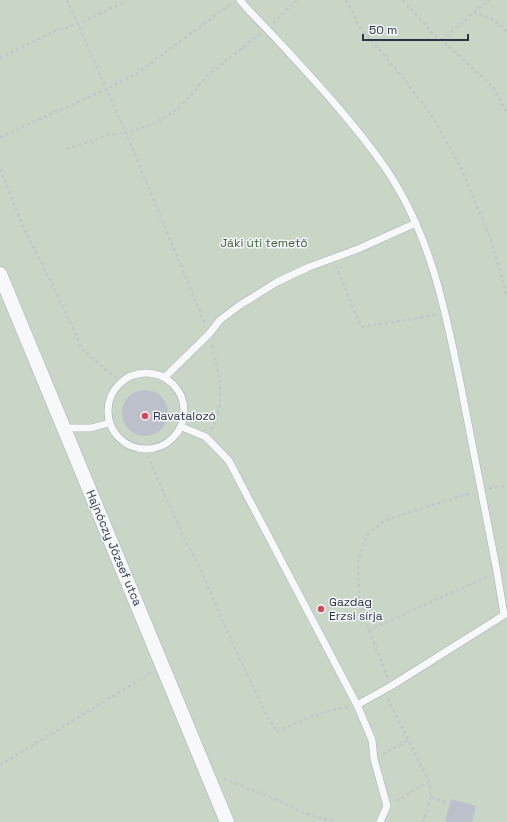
<svg xmlns="http://www.w3.org/2000/svg" width="507" height="822" viewBox="0 0 507 822" font-family="'Space Grotesk',sans-serif">
<rect width="100%" height="100%" fill="#e4e7ec"/>
<path fill="#c9d6c5" d="M 0,0 L 507,0 L 507,822 L 0,822 Z"/>
<path fill="#bbc0ca" d="M122 413a23 23 0 1 1 46 0a23 23 0 1 1-46 0Z
M 451,799 L 476,806 L 472,822 L 445,822 Z"/>
<g fill="none" stroke-linecap="round" stroke-linejoin="round">
<defs>
<path id="lane" d="M 240,0 C 252,15 267,28 280,43 C 316,82 353,122 384,166 C 432,235 447,317 463,397 C 474,456 486,514 497,572 L 504,615 L 391,686 L 357,705
M108 411a38 38 0 1 1 76 0a38 38 0 1 1-76 0Z
M 165,377 L 209,334 L 220,320 L 240,305 L 277,282 L 309,267 L 358,249 L 416,223
M 182,427 L 206,437 L 229,461 L 357,705 L 372,740 L 374,759 L 387,806 L 380,822
M 64,428 L 91,428 L 109,423"/>
<path id="street" d="M 0,274 L 227,822"/>
</defs>
<use href="#lane" stroke="#a9aeb7" stroke-width="8"/>
<use href="#street" stroke="#a9aeb7" stroke-width="15"/>
<path stroke="#c2c5cb" stroke-width="2.5" stroke-dasharray="3 3" stroke-linecap="butt" d="M 67,0 L 126,133 L 205,324
M 346,0 L 354,14 L 358,25 L 400,74 L 432,116 L 461,168 L 491,240 L 507,297
M 403,0 L 434,35 L 442,40 L 493,87 L 507,113
M 474,12 L 490,0
M 273,23 L 297,0
M 442,40 L 474,12 C 487,16 499,21 507,33
M 0,58 L 55,31 L 78,24 L 120,4 L 125,0
M 0,137 L 106,89 L 136,74 L 232,3
M 67,149 L 108,135 L 126,133 L 155,123 L 173,112 L 186,101 L 208,75 L 260,34
M 0,169 L 24,229 L 56,292 L 83,350 L 121,382
M 336,266 L 361,327 L 436,315
M 211,430 C 227,401 219,375 212,345
M 145,450 L 183,536 L 200,568 L 232,642 L 265,712 L 277,732 C 300,721 322,711 348,707
M 489,488 L 507,486
M 369,630 L 489,576
M 388,678 L 369,630 L 359,597 L 358,561 L 367,535 L 384,521 L 413,511 L 471,493
M 388,699 L 429,782 L 431,797 L 423,822
M 383,754 L 408,740
M 0,765 L 151,673
M 224,779 L 275,799 L 298,811 L 334,822
M 431,797 L 446,802
M 396,801 L 429,782"/>
<use href="#lane" stroke="#f7f8fa" stroke-width="7"/>
<use href="#street" stroke="#f7f8fa" stroke-width="14"/>
</g>
<g fill="#d1495b" stroke="#f4f6f9" stroke-width="1.5">
<circle cx="145" cy="416" r="4"/>
<circle cx="321" cy="609" r="4"/>
</g>
<g text-anchor="middle" stroke-width="3" stroke-linejoin="round" paint-order="stroke">
<g font-size="12" fill="#3f6138" stroke="#f4f6f9">
<text x="264" y="247">Jáki úti temető</text>
</g>
<g font-size="12" fill="#2b3445" stroke="#f4f6f9" text-anchor="start">
<text x="153" y="420">Ravatalozó</text>
<text x="329" y="606">Gazdag<tspan x="329" dy="14">Erzsi sírja</tspan></text>
</g>
<g font-size="12" fill="#2b3445" stroke="#f4f6f9">
<text transform="translate(114 548) rotate(67)" y="4">Hajnóczy József utca</text>
</g>
</g>
<path d="M363 34v6h105v-6" fill="none" stroke="#2b3445" stroke-width="2"/>
<text x="369" y="34" font-size="12" fill="#2b3445" stroke="#f4f6f9" stroke-width="3" paint-order="stroke">50 m</text>
</svg>
